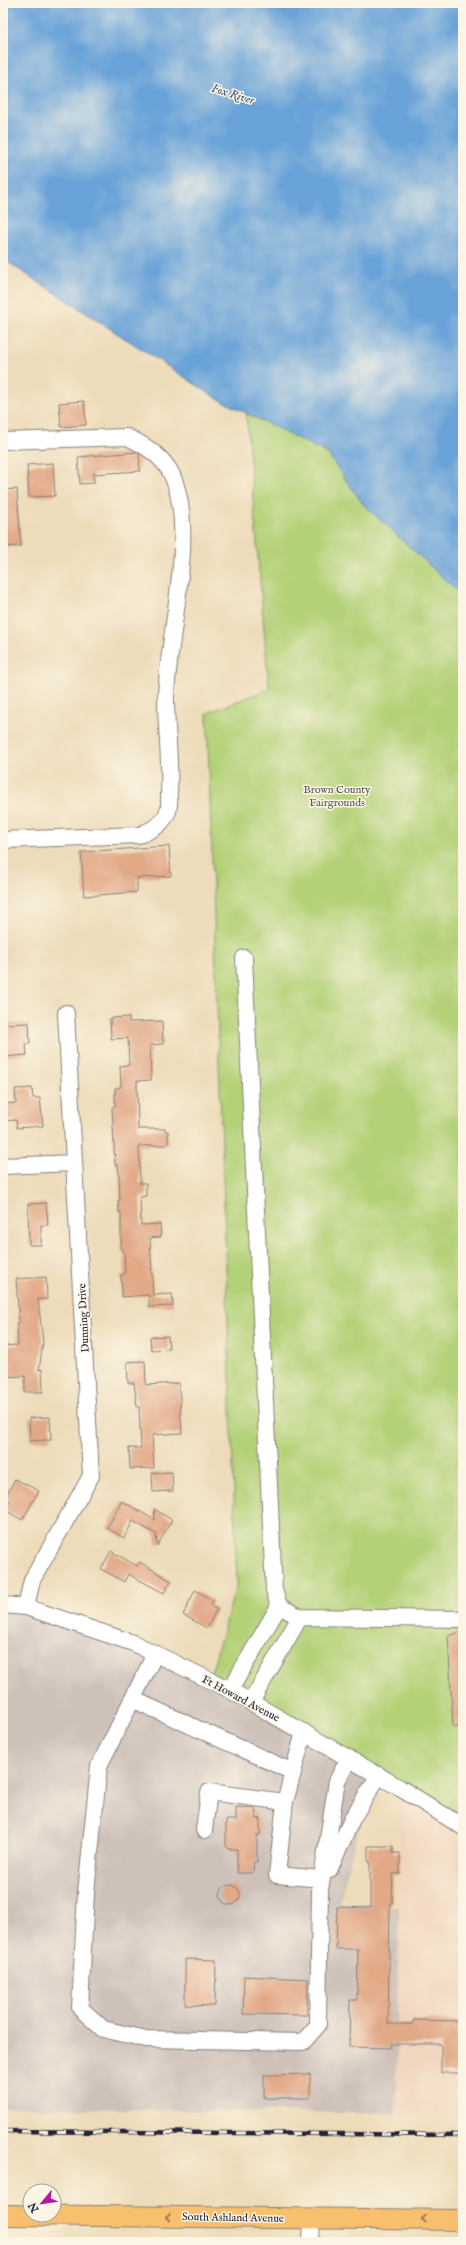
<svg xmlns="http://www.w3.org/2000/svg" width="466" height="2245" viewBox="0 0 466 2245" font-family="'IM FELL English',serif">
<rect width="100%" height="100%" fill="#fcf5e5"/>
<filter id="ink" filterUnits="userSpaceOnUse"><feTurbulence type="fractalNoise" baseFrequency=".025" numOctaves="2"/><feDisplacementMap in="SourceGraphic" scale="8" xChannelSelector="R" yChannelSelector="G"/><feConvolveMatrix kernelMatrix="1 2 1 2 8 2 1 2 1" color-interpolation-filters="sRGB"/></filter>
<filter id="wash" filterUnits="userSpaceOnUse"><feTurbulence type="fractalNoise" baseFrequency=".012" numOctaves="4" result="noise"/><feDisplacementMap in="SourceGraphic" scale="16" xChannelSelector="R" yChannelSelector="G"/><feGaussianBlur stdDeviation="0.9" result="paint"/><feColorMatrix in="noise" values="0 0 0 0 0 0 0 0 0 0 0 0 0 0 0 0 0 1.4 0 .05"/><feComposite in="paint" operator="in"/></filter>
<g filter="url(#wash)">
<rect width="100%" height="100%" fill="#eddcb9"/>
<path fill="#f1d5bd" d="M 400,1788 L 463,1827 L 463,2114 L 396,2114 Z"/>
<path fill="#cec1ba" d="M 3,1605 L 133,1643 L 374,1773 L 347,1872 L 340,1903 L 399,1906 L 396,2114 L 3,2107 Z"/>
<path fill="#b3d177" stroke="#6a7a59" d="M 246,413 L 327,453 L 363,504 L 463,596 L 463,1827 L 209,1680 L 237,1583 L 207,713 L 269,689 Z"/>
<path fill="#68a2d8" stroke="#45628a" d="M 3,3 L 463,3 L 463,596 L 363,504 L 327,453 L 218,399 L 3,259 Z"/>
<g id="blocks">
<path fill="#e2a987" d="M 84,401 L 86,425 L 61,427 L 59,403 Z
M 137,452 L 139,454 L 140,471 L 93,474 L 94,483 L 80,484 L 78,457 Z
M 53,463 L 55,496 L 29,497 L 27,465 Z
M 17,489 L 21,546 L 3,547 L 3,490 Z
M 169,846 L 171,876 L 137,878 L 137,892 L 84,896 L 81,852 Z
M 129,1017 L 129,1022 L 162,1021 L 163,1044 L 150,1045 L 151,1080 L 137,1081 L 138,1129 L 165,1129 L 165,1131 L 168,1131 L 168,1143 L 166,1145 L 139,1146 L 140,1183 L 146,1183 L 146,1196 L 140,1197 L 141,1225 L 160,1224 L 161,1237 L 150,1238 L 153,1295 L 172,1294 L 173,1306 L 149,1307 L 149,1295 L 122,1297 L 121,1275 L 125,1274 L 124,1251 L 121,1251 L 121,1212 L 119,1212 L 118,1200 L 120,1200 L 119,1175 L 118,1165 L 115,1165 L 112,1107 L 115,1106 L 115,1088 L 121,1087 L 120,1066 L 129,1065 L 128,1038 L 111,1039 L 110,1018 Z
M 29,1023 L 30,1044 L 26,1044 L 27,1055 L 4,1057 L 3,1024 Z
M 32,1088 L 33,1098 L 40,1098 L 43,1126 L 17,1128 L 16,1120 L 3,1121 L 3,1104 L 16,1103 L 15,1089 Z
M 46,1203 L 48,1225 L 41,1225 L 41,1245 L 29,1245 L 28,1204 Z
M 46,1277 L 47,1299 L 38,1299 L 43,1342 L 39,1370 L 42,1369 L 43,1392 L 25,1392 L 25,1376 L 3,1377 L 3,1346 L 18,1345 L 17,1322 L 19,1322 L 16,1279 Z
M 168,1336 L 169,1349 L 151,1350 L 150,1337 Z
M 145,1361 L 146,1385 L 179,1383 L 182,1433 L 152,1435 L 154,1468 L 130,1469 L 129,1448 L 141,1448 L 139,1407 L 137,1407 L 134,1383 L 128,1383 L 127,1362 Z
M 50,1417 L 51,1440 L 30,1441 L 29,1418 Z
M 172,1472 L 173,1491 L 153,1492 L 152,1473 Z
M 15,1479 L 39,1491 L 22,1520 L 5,1510 L 10,1501 L 5,1497 Z
M 122,1501 L 155,1520 L 154,1509 L 172,1520 L 157,1546 L 156,1534 L 133,1521 L 124,1538 L 107,1528 Z
M 111,1551 L 137,1566 L 140,1562 L 171,1581 L 164,1593 L 128,1574 L 124,1582 L 101,1569 Z
M 195,1590 L 213,1600 L 211,1606 L 217,1609 L 207,1628 L 183,1615 Z
M 463,1631 L 463,1727 L 453,1727 L 448,1636 Z
M 236,1807 L 255,1808 L 257,1819 L 260,1818 L 260,1835 L 257,1835 L 257,1862 L 254,1862 L 253,1873 L 237,1873 L 237,1849 L 229,1849 L 226,1846 L 226,1820 L 236,1820 Z
M 368,1846 L 393,1846 L 393,1853 L 400,1853 L 400,1874 L 393,1874 L 392,1903 L 390,1903 L 388,2024 L 413,2024 L 413,2020 L 463,2021 L 463,2073 L 441,2073 L 441,2044 L 391,2044 L 391,2048 L 349,2047 L 350,2000 L 357,2000 L 358,1949 L 336,1949 L 337,1907 L 370,1908 L 370,1861 L 368,1861 Z
M220 1895a10 10 0 1 1 20 0a10 10 0 1 1-20 0Z
M 185,1959 L 216,1960 L 215,2006 L 185,2005 Z
M 244,1976 L 308,1979 L 307,2015 L 243,2014 Z
M 310,2074 L 310,2098 L 264,2098 L 264,2075 Z"/>
</g>
</g>
<g filter="url(#ink)">
<use href="#blocks" fill-opacity="0" stroke="#887f7a" stroke-width="1"/>
<g fill="none" stroke-linecap="round" stroke-linejoin="round">
<defs>
<path id="minor" d="M 3,441 L 127,437 C 145,445 163,456 172,475 C 198,534 167,635 166,699 C 166,731 171,762 169,793 C 169,798 170,806 168,811 C 163,825 151,831 139,835 L 3,840
M 244,958 L 274,1590 L 279,1606 L 300,1617 L 463,1619
M 3,1166 L 74,1163
M 3,1605 L 26,1607 L 133,1643 L 228,1689 L 400,1788 L 463,1827
M 26,1607 L 32,1580 L 91,1476 L 66,1013
M 155,1654 L 99,1766 L 86,1892 L 80,2008 L 103,2029 L 146,2039 L 303,2042 L 318,2025 L 320,1890 L 337,1781 L 349,1758
M 230,1690 L 279,1606
M 132,1699 L 293,1772
M 251,1702 L 300,1617
M 304,1732 L 285,1802 L 277,1875 L 322,1879
M 204,1830 L 209,1792 L 285,1802
M 329,1870 L 353,1817 L 379,1775
M 311,2242 L 312,2218"/>
<path id="major" d="M 3,2215 L 463,2220"/>
</defs>
<use href="#minor" stroke="#887f7a" stroke-width="18"/>
<use href="#major" stroke="#887f7a" stroke-width="22"/>
<use href="#minor" stroke="#fff" stroke-width="16"/>
<use href="#major" stroke="#f8bf6c" stroke-width="20"/>
<defs>
<path id="rail" d="M 3,2131 L 463,2135"/>
</defs>
<use href="#rail" stroke="#22223b" stroke-width="4.5"/>
<use href="#rail" stroke="#fcf5e5" stroke-width="3" stroke-dasharray="9" stroke-linecap="butt"/>
</g>
<defs><path id="oneway-chevron" d="M-2-3.5L2.5 0L-2 3.5" fill="none" stroke-width="1.6" stroke-linecap="round" stroke-linejoin="round"/></defs>
<g stroke="#8d7054">
<use href="#oneway-chevron" transform="translate(168 2217) rotate(-179)"/>
<use href="#oneway-chevron" transform="translate(424 2219) rotate(-179)"/>
</g>
</g>
<g text-anchor="middle" stroke-width="3" stroke-linejoin="round" paint-order="stroke">
<g font-size="11" fill="#4e574d" stroke="#fcf5e5">
<text x="337" y="793">Brown County<tspan x="337" dy="13">Fairgrounds</tspan></text>
</g>
<g font-size="11" fill="#22223b" stroke="#fcf5e5">
<text transform="translate(83 1318) rotate(-93)" y="4">Dunning Drive</text>
<text transform="translate(241 1698) rotate(28)" y="4">Ft Howard Avenue</text>
<text transform="translate(233 2217) rotate(1)" y="4">South Ashland Avenue</text>
</g>
<g font-size="12" font-style="italic" fill="#3e557a" stroke="#fcf5e5">
<text transform="translate(233 94) rotate(17)" y="4">Fox River</text>
</g>
</g>
<rect width="466" height="2245" fill="none" stroke="#fcf5e5" stroke-width="16"/>
<g transform="translate(42 2203) rotate(241)"><circle r="19" fill="#fcf5e5" stroke="#a5a1a1"/>
<path d="M0-3L7 15L0 10L-7 15Z" fill="#b5179e"/>
<text y="-6" font-size="11" font-weight="bold" text-anchor="middle" fill="#22223b">N</text>
</g>
</svg>
